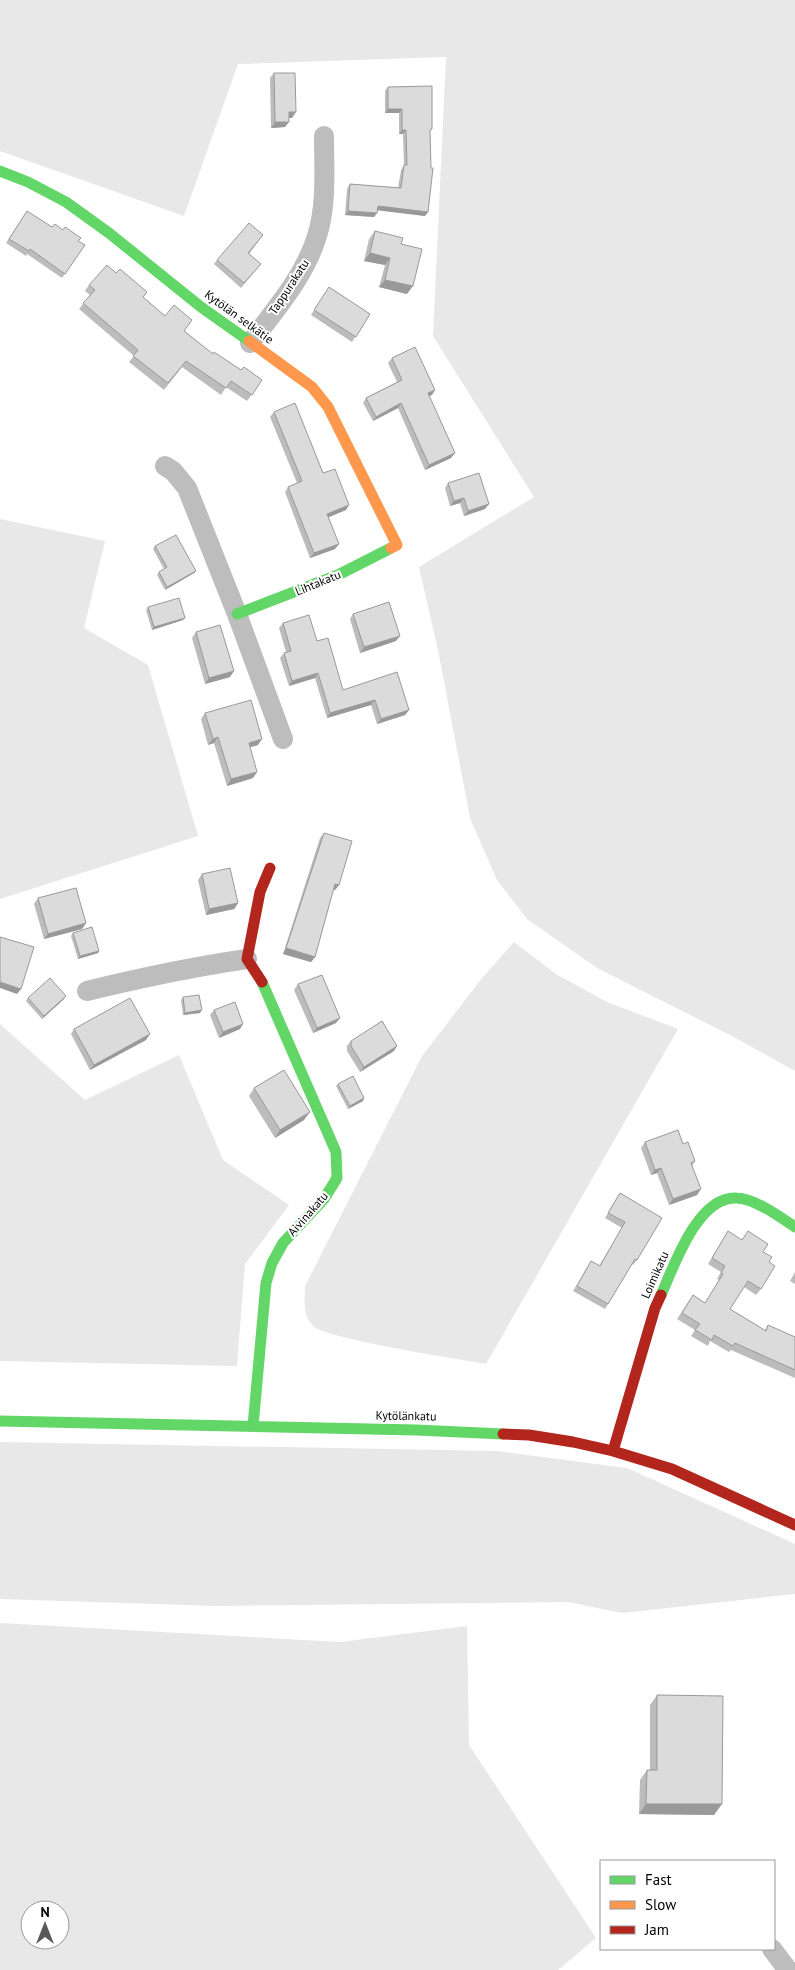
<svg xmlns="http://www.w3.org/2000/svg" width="795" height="1970" viewBox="0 0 795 1970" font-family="'PT Sans',sans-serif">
<rect width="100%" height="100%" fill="#fff"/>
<path fill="#e8e8e8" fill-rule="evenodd" d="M 0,0 L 795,0 L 795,1071 L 730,1035 L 597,968 L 527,919 L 497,880 L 470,818 L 439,655 L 419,567 L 534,497 L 433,336 L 446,57 L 238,64 L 184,216 L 0,151 Z
M 0,519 L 105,541 L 84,628 L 148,665 L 198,836 L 0,899 Z
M 514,942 L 556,974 L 607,1002 L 678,1029 L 486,1364 C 459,1359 326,1339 313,1326 C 302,1315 305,1300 305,1286 L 422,1056 L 483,977 Z
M 0,1024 L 85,1100 L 179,1055 L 223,1160 L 289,1205 L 245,1264 L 237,1366 L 0,1361 Z
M 0,1442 L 497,1451 L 627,1468 L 795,1544 L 795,1594 L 622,1613 L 568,1602 L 216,1606 L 0,1599 Z
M 0,1623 L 340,1642 L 467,1626 L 469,1745 L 596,1938 L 558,1970 L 0,1970 ZM 30,1910 L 60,1910 L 60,1940 L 30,1940 Z"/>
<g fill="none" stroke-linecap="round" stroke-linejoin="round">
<path stroke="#bdbdbd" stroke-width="20" d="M 250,343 C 275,310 305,276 317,236 C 327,205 324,168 324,136
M 165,466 L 173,471 L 187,488 L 237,614 L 283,739
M 87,991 C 140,978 192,967 247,959
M 772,1949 L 788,1970"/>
<path stroke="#63d668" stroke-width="11" d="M 0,171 L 28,182 L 66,202 L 109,233 L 201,307 L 249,341
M 237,614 L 338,575 L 391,548
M 661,1295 C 674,1266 698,1195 737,1198 C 756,1199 780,1217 795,1227
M 0,1421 L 416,1430 L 503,1434
M 253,1426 L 266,1283 L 272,1263 L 283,1243 L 324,1199 L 337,1178 L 336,1152 L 262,982"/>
<path stroke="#ff974d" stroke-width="11" d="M 249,341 L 312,387 L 328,407 L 397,545 L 391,548"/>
<path stroke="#b3261e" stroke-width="11" d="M 262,982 L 247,959 L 260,892 L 270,868
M 503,1434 L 529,1435 L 573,1442 L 613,1451 L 672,1469 L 795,1525
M 613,1451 L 655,1308 L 661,1295"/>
</g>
<path fill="#bcbcbc" d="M 274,73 L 292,118 L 289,118 L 285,127 L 271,128 L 270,78 Z
M 388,87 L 430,132 L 425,216 L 378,210 L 377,213 L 374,217 L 345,215 L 347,189 L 350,184 L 398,188 L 401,170 L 404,165 L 403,134 L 399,134 L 399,113 L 385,113 L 385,91 Z
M 27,211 L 52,227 L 78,241 L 85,245 L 62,278 L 27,254 L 26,256 L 6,243 Z
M 375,231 L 401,244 L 407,294 L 379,287 L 385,265 L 364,261 L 369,239 Z
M 263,235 L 249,254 L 261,264 L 241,288 L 214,264 L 217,260 Z
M 116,273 L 147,292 L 143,298 L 213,354 L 241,370 L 262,380 L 247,401 L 226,387 L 221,395 L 182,367 L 164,390 L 129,362 L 134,356 L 79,309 L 90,295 L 85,291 L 89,285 Z
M 329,287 L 370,314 L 352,342 L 311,315 Z
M 392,358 L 432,395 L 429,396 L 451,458 L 425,470 L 398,408 L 373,421 L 363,403 L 366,398 L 397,382 L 388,363 Z
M 274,412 L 323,473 L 346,510 L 329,517 L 335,549 L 310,558 L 285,492 L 288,487 L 297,483 L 270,417 Z
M 448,483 L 485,509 L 464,516 L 460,503 L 450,506 L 445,488 Z
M 155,546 L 196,571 L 194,573 L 165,590 L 157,575 L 159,572 L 164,569 L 153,549 Z
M 148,607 L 183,620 L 152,630 L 146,610 Z
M 353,614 L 396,641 L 360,653 L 350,619 Z
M 283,623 L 317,641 L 343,690 L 409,710 L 405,715 L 377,724 L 371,705 L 327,718 L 315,678 L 289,686 L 280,658 L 284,653 L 286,652 L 279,628 Z
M 196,632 L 230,677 L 205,684 L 192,638 Z
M 205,713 L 258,745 L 250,747 L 253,778 L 227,786 L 214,743 L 208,745 L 201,719 Z
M 324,833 L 339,885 L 335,890 L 333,890 L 315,957 L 311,962 L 283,954 L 320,838 Z
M 202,874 L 238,903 L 234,909 L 206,915 L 198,880 Z
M 38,898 L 86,923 L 82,929 L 44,939 L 34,904 Z
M 73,933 L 99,951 L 98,953 L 78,959 L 71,936 Z
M 298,984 L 336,1023 L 313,1033 L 294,990 Z
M 183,997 L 200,1013 L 183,1015 L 181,1000 Z
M 28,998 L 64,999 L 42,1019 L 26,1001 Z
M 214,1010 L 240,1029 L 219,1038 L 210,1015 Z
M 74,1029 L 146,1040 L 90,1070 L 71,1034 Z
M 351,1041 L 394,1051 L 360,1072 L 347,1051 L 347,1046 Z
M 338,1084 L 364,1098 L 363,1101 L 348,1109 L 336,1086 Z
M 254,1088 L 304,1120 L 275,1138 L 249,1096 Z
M 645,1142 L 683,1144 L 695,1161 L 692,1166 L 697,1195 L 669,1205 L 657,1173 L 651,1175 L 641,1148 Z
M 620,1193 L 637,1260 L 633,1265 L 632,1264 L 605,1309 L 573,1291 L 591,1261 L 599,1266 L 622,1228 L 605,1218 Z
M 728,1231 L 742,1240 L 748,1231 L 763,1252 L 769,1262 L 761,1289 L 756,1295 L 744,1287 L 730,1309 L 765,1330 L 768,1325 L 795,1337 L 795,1378 L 731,1350 L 729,1352 L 710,1341 L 708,1346 L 691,1336 L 695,1330 L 677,1319 L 693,1295 L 705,1303 L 719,1280 L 717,1279 L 721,1272 L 708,1264 Z
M 795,1272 L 795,1284 L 790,1281 Z
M 657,1695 L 714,1815 L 639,1814 L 640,1780 L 647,1770 L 650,1770 L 650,1705 Z"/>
<path fill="#999" d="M 388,109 L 402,109 L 399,113 L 385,113 Z
M 289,112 L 296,112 L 292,118 L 285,118 Z
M 275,122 L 289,122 L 285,127 L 271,128 Z
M 402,130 L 406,130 L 403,134 L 399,134 Z
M 378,206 L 428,212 L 425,216 L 375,210 Z
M 348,211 L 377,213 L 374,217 L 345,215 Z
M 370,253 L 390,258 L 385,265 L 364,261 Z
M 385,280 L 413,286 L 407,294 L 379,287 Z
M 435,390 L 432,395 L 424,398 L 428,393 Z
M 401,403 L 398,408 L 373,421 L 376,417 Z
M 455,453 L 451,458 L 425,470 L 429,465 Z
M 464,498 L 460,503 L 450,506 L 454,501 Z
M 489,504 L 485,509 L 464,516 L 468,511 Z
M 349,505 L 346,510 L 324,519 L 327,514 Z
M 339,544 L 335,549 L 310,558 L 314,553 Z
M 196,571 L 194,573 L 165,590 L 167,587 Z
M 185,618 L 183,620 L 152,630 L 154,627 Z
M 400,636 L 396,641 L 360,653 L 364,647 Z
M 234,671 L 230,677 L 205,684 L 209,678 Z
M 318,673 L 315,678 L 289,686 L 292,681 Z
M 375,700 L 371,705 L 327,718 L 330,713 Z
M 409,710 L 405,715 L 377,724 L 381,719 Z
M 218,737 L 214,743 L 208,745 L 213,739 Z
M 262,739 L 258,745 L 244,749 L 249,743 Z
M 257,772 L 253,778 L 227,786 L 231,779 Z
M 335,884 L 339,885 L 335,890 L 331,889 Z
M 238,903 L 234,909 L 206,915 L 209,909 Z
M 86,923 L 82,929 L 44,939 L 48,934 Z
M 286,948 L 315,957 L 311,962 L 283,954 Z
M 99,951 L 98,953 L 78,959 L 80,956 Z
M 0,982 L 21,989 L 17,994 L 0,988 Z
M 66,996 L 64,999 L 42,1019 L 44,1016 Z
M 202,1010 L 200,1013 L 183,1015 L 185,1013 Z
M 340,1018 L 336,1023 L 313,1033 L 317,1028 Z
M 243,1024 L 240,1029 L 219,1038 L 223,1032 Z
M 150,1034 L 146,1040 L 90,1070 L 94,1065 Z
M 397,1046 L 394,1051 L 360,1072 L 364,1067 Z
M 364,1098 L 363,1101 L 348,1109 L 350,1106 Z
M 310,1112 L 304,1120 L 275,1138 L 280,1130 Z
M 661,1168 L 657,1173 L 651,1175 L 655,1170 Z
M 701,1189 L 697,1195 L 669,1205 L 673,1199 Z
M 646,1804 L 722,1804 L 714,1815 L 639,1814 Z"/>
<path fill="#dbdbdb" stroke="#999" d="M 274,73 L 295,73 L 296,112 L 289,112 L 289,122 L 275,122 Z
M 432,86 L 432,129 L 430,130 L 431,168 L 433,168 L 428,212 L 378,206 L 377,213 L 348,211 L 350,184 L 401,188 L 404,165 L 407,165 L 406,130 L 402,130 L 402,109 L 388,109 L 388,87 Z
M 27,211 L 52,227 L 55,224 L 63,230 L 65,227 L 81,238 L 78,241 L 85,245 L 65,274 L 30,249 L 29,251 L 9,239 Z
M 249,223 L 263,235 L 248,253 L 261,264 L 244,283 L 217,260 Z
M 375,231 L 403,238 L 401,244 L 422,249 L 413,286 L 385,280 L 390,258 L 370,253 Z
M 107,265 L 116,273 L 120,269 L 147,292 L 143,297 L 165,316 L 174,305 L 192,320 L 184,331 L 213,354 L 214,352 L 241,370 L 244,367 L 262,380 L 252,395 L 231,381 L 226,388 L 186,361 L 168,383 L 133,356 L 138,350 L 83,303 L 95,290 L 89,285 Z
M 329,287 L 370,314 L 356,337 L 314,310 Z
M 415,347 L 435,390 L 428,393 L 455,453 L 429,465 L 401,403 L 376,417 L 366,398 L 402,380 L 392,358 Z
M 295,403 L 323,473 L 335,469 L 349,505 L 327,514 L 339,544 L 314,553 L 288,487 L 302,481 L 274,412 Z
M 479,473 L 489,504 L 468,511 L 464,498 L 454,501 L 448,483 Z
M 176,535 L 196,571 L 167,587 L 159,572 L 167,567 L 155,546 Z
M 179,598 L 185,618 L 154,627 L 148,607 Z
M 389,602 L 400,636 L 364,647 L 353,614 Z
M 309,615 L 317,641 L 328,638 L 343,690 L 397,672 L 409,710 L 381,719 L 375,700 L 330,713 L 318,673 L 292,681 L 284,653 L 291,651 L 283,623 Z
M 220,625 L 234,671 L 209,678 L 196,632 Z
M 251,700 L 262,739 L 249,743 L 257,772 L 231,779 L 218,737 L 213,739 L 205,713 Z
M 324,833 L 352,841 L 339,885 L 335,884 L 315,957 L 286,948 Z
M 230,868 L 238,903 L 209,909 L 202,874 Z
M 76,888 L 86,923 L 48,934 L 38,898 Z
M 92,927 L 99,951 L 80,956 L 73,933 Z
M 0,937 L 34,947 L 21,989 L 0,982 Z
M 322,975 L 340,1018 L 317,1028 L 298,984 Z
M 50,978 L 66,996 L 44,1016 L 28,998 Z
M 199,995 L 202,1010 L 185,1013 L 183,997 Z
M 130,998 L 150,1034 L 94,1065 L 74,1029 Z
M 235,1002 L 243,1024 L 223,1032 L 214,1010 Z
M 382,1021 L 397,1046 L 364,1067 L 351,1046 L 351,1041 Z
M 284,1070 L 310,1112 L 280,1130 L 254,1088 Z
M 353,1076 L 364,1098 L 350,1106 L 338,1084 Z
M 678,1130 L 683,1144 L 688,1142 L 695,1161 L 691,1163 L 701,1189 L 673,1199 L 661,1168 L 655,1170 L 645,1142 Z
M 620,1193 L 662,1218 L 637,1260 L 635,1259 L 608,1304 L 577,1286 L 591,1261 L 600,1266 L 625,1222 L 608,1213 Z
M 728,1231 L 742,1240 L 748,1231 L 768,1244 L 763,1252 L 772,1257 L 769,1262 L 775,1266 L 761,1289 L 748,1281 L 730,1309 L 766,1331 L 768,1325 L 795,1337 L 795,1370 L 735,1343 L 733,1346 L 714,1335 L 712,1340 L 695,1330 L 700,1324 L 682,1313 L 693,1295 L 705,1303 L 723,1274 L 721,1273 L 725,1266 L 712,1258 Z
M 657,1695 L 723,1696 L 722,1804 L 646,1804 L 647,1770 L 657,1770 Z"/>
<g text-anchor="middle" stroke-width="4" stroke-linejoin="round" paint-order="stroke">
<g font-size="12" fill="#000" stroke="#fff">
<text transform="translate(289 287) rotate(-57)" y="4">Tappurakatu</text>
<text transform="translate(239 317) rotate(36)" y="4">Kytölän selkätie</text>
<text transform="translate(318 583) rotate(-22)" y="4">Lihtakatu</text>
<text transform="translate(308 1214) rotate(-49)" y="4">Aivinakatu</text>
<text transform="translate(655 1275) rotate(-66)" y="4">Loimikatu</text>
<text transform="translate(406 1416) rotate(1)" y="4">Kytölänkatu</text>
</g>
</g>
<rect x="600" y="1860" width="175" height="90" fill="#ffffff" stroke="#999999"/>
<rect x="610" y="1876" width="25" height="8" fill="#63d668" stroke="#999999"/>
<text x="645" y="1885" font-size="15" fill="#000000">Fast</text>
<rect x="610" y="1901" width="25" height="8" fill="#ff974d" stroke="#999999"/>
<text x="645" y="1910" font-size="15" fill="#000000">Slow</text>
<rect x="610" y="1926" width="25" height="8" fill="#b3261e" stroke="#999999"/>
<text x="645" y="1935" font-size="15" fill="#000000">Jam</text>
<g transform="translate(45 1925)"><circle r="24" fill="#ffffff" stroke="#999999"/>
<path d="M0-4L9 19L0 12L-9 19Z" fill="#595959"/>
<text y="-8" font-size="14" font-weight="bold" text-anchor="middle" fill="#000000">N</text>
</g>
</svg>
